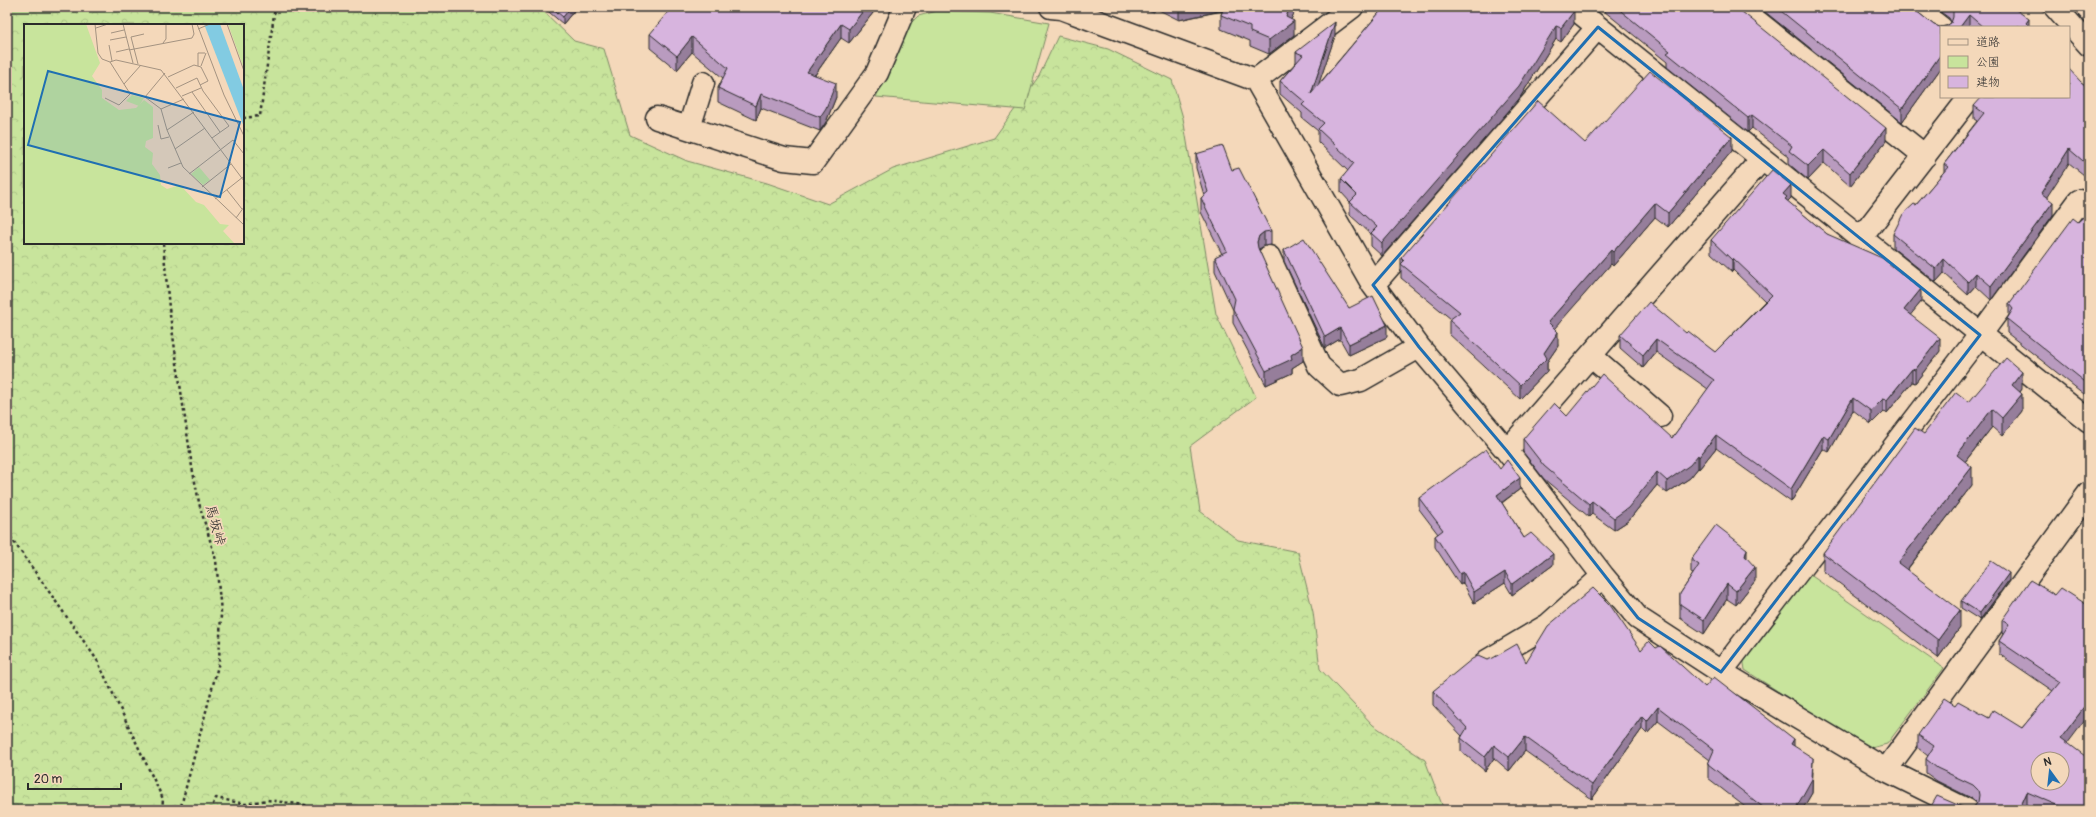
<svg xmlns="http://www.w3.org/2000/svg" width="2096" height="817" viewBox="0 0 2096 817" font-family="Pangolin,'Klee One',sans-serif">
<defs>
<pattern id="forest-crowns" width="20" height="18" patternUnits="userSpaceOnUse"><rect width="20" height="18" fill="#c8e49c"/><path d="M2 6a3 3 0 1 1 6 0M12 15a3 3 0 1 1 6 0" fill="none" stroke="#acc487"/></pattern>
</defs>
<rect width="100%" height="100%" fill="#f4d8ba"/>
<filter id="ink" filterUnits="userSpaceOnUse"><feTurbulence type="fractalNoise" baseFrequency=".025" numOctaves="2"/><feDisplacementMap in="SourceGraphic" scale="8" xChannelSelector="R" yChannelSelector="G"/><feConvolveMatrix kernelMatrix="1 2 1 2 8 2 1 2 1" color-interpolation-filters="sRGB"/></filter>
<g filter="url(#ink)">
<path fill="url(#forest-crowns)" stroke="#7a8864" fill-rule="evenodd" d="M 7,7 L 539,7 L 574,41 L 604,49 L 630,135 L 687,161 L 767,183 L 828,204 L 893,169 L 994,138 L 1039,76 L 1058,36 L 1108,49 L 1172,80 L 1183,118 L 1216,314 L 1256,397 L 1190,446 L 1200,511 L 1238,540 L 1298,552 L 1313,612 L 1320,669 L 1373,725 L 1425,760 L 1444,810 L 7,810 ZM 25,25 L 243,25 L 243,243 L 25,243 Z"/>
<path fill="#c8e49c" stroke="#7a8864" d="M 937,11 L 990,13 L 1049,23 L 1025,110 L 876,97 L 895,53 L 896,38 L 918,16 Z
M 1806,572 L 1944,668 L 1887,744 L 1867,749 L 1745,670 L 1743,657 Z"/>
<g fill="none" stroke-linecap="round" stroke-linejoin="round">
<defs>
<path id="minor" d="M 1051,7 L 1061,8 L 1256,80 L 1373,285 L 1419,347 L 1507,451 L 1603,576 L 1638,618 L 1721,672 L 1886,770 L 1967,810
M 1573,7 L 2089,421
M 1739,7 L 1925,156
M 1914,7 L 1941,28
M 2055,7 L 2089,45
M 1256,80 L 1352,7
M 657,118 L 784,159 L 813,162 L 877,73 L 905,7
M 689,128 L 703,83
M 1860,239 L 1970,97
M 1269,257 L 1319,366 L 1340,385 L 1361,380 L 1419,347
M 1373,285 L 1598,27
M 1591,356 L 1660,416
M 1507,451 L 1762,159
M 1487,661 L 1548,625 L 1603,576
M 1721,672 L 1980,335 L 2079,201 L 2089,209
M 1886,770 L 2089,493"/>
</defs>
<use href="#minor" stroke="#2b2b2b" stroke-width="25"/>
<path stroke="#2b2b2b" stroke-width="2.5" stroke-dasharray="3 3" stroke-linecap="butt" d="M 243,118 L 260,116 L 275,7
M 163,243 L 169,308 L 192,467 L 200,507 L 216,560 L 221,612 L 219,662 L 180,810
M 7,532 L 97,660 L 163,799 L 162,810
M 210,810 L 216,798 L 245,804 L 267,800 L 305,805 L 312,810"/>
<use href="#minor" stroke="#f4d8ba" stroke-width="22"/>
</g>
<path fill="#b99bbf" stroke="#2b2b2b" d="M 543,7 L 577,7 L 563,24 Z
M 873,7 L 873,13 L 849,43 L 841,38 L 815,75 L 836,97 L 826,122 L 820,131 L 761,108 L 756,120 L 718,102 L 718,88 L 723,78 L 692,52 L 677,70 L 650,48 L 650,34 Z
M 1137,7 L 1297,7 L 1291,19 L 1294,35 L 1269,54 L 1250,46 L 1250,41 L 1221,29 L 1221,15 L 1222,11 L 1179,20 L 1155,8 L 1154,12 Z
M 1384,7 L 1574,24 L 1561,42 L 1556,39 L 1519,99 L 1382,256 L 1371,246 L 1371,234 L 1350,215 L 1350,202 L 1341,192 L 1341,179 L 1348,171 L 1318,142 L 1318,131 L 1302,118 L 1302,113 L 1280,94 L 1280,81 L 1296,62 L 1296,52 L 1335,36 L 1318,85 Z
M 1599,7 L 1736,7 L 1886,141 L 1850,186 L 1824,163 L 1808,180 L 1789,164 L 1789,157 L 1752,128 L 1748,132 L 1667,67 L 1667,62 Z
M 1759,7 L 1911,7 L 1934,25 L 1940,27 L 1946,26 L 1951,23 L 1951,22 L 1949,18 L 1934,7 L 2012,7 L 2030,27 L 1941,27 L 1941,68 L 1902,122 Z
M 2081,82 L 2089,88 L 2089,179 L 2069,163 L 2046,197 L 2053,215 L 1991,300 L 1976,286 L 1968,295 L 1944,273 L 1936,282 L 1893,248 L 1893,234 L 1916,205 L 1944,172 L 1944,164 L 1977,121 L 1974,119 L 1974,106 Z
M 1585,143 L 1732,151 L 1668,227 L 1655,217 L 1613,266 L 1611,264 L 1554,328 L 1558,346 L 1547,362 L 1547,371 L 1520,399 L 1449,334 L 1449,320 L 1451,319 L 1401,278 L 1401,258 Z
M 1196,154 L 1232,170 L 1271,231 L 1271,245 L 1264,246 L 1259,250 L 1303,361 L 1292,368 L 1292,373 L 1266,385 L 1233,323 L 1233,310 L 1215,271 L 1215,257 L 1222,254 L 1201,212 L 1201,198 L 1204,195 L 1196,168 Z
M 1791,198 L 1787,201 L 1827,234 L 1921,302 L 1910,315 L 1940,351 L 1915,383 L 1912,382 L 1887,413 L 1883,412 L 1871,424 L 1853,410 L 1829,452 L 1823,449 L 1791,502 L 1716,448 L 1699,469 L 1698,468 L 1690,478 L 1667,493 L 1657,485 L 1628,521 L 1614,530 L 1592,514 L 1589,517 L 1544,479 L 1523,452 L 1523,439 L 1567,416 L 1672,438 L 1708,389 L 1656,352 L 1643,368 L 1620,348 L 1620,335 L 1686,333 L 1715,352 L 1765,301 L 1733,270 L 1732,272 L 1711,253 L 1711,240 Z
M 2089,212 L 2089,398 L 2007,333 L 2007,319 L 2009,316 L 2009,304 L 2078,222 Z
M 1284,250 L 1349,308 L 1387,337 L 1349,355 L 1340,339 L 1325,348 L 1284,261 Z
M 2022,389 L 2020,392 L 2022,411 L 2002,436 L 1992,427 L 1965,462 L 1972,485 L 1907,570 L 1960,628 L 1938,658 L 1823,571 L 1823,553 L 1924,434 L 1969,402 Z
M 1500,469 L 1520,489 L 1502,503 L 1524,538 L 1553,565 L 1512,595 L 1505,583 L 1474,603 L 1463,583 L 1460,585 L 1435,547 L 1435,536 L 1438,534 L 1419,509 L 1419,498 Z
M 1747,558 L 1755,581 L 1736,605 L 1727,599 L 1704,634 L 1680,618 L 1680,594 L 1693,574 L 1691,573 L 1691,559 Z
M 2009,580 L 1980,620 L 1961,608 L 1961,601 Z
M 2055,595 L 2068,743 L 2089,810 L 2037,810 L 2027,806 L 1967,809 L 1974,807 L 1977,803 L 1973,799 L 1937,781 L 1926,773 L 1926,759 L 1928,756 L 1918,748 L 1918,735 L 1955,705 L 1989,718 L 2022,728 L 2053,691 L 1999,654 L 1999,641 L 2003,634 L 2002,633 L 2002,620 Z
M 1656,648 L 1705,687 L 1794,746 L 1813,772 L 1812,793 L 1802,810 L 1749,810 L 1708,778 L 1708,764 L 1710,760 L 1658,721 L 1647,734 L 1642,729 L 1592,799 L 1525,751 L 1509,771 L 1494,758 L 1485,771 L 1461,751 L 1461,738 L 1462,736 L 1433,705 L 1433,691 L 1487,660 L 1526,662 Z"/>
<path fill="#967e9b" stroke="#2b2b2b" d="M 571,7 L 577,7 L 563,24 L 563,17 Z
M 866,7 L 873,7 L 873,13 L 849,43 L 849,29 Z
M 1179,7 L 1228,7 L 1228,9 L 1179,20 Z
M 1290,7 L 1297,7 L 1288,26 L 1294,21 L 1294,35 L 1269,54 L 1269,40 L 1286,17 Z
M 1574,11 L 1574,24 L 1561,42 L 1561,28 Z
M 1969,15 L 1969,27 L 1960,27 Z
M 2029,19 L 2029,27 L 2026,23 Z
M 1335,22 L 1335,36 L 1311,107 L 1311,94 Z
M 841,24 L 841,38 L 807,86 L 807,72 Z
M 1556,26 L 1556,39 L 1519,99 L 1382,256 L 1382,243 Z
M 692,37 L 692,52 L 677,70 L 677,56 Z
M 1941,54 L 1941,68 L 1902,122 L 1902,109 Z
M 836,83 L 836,97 L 826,122 L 820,131 L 820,117 Z
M 761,94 L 761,108 L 756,120 L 756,106 Z
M 1752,115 L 1752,128 L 1748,132 L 1748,118 Z
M 1886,128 L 1886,141 L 1850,186 L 1850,173 Z
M 1732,137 L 1732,151 L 1668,227 L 1668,213 Z
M 2069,149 L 2069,163 L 2041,206 L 2041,193 Z
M 1824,150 L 1824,163 L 1808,180 L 1808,166 Z
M 1791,185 L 1791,198 L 1787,202 L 1783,194 Z
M 2053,202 L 2053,215 L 1991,300 L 1991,286 Z
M 1655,203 L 1655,217 L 1613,266 L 1613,252 Z
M 1264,232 L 1264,246 L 1259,249 L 1257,255 L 1257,242 L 1259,236 Z
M 1611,250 L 1611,264 L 1548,336 L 1548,322 Z
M 1733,258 L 1733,270 L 1732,272 L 1732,260 Z
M 1944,259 L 1944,273 L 1936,282 L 1936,269 Z
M 1976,273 L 1976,286 L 1968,295 L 1968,282 Z
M 1921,289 L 1921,302 L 1904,323 L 1904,310 Z
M 1387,325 L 1387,337 L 1349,355 L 1349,344 Z
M 1340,328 L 1340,339 L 1325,348 L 1325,337 Z
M 1558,332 L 1558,346 L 1547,362 L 1547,371 L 1520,399 L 1520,385 L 1544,353 Z
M 1940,338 L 1940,351 L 1915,383 L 1915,370 Z
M 1656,339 L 1656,352 L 1643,368 L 1643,355 Z
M 1303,347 L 1303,361 L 1292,368 L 1292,373 L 1266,385 L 1266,371 Z
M 1912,369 L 1912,382 L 1887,413 L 1887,400 Z
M 2022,372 L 2022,389 L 2012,403 L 2012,385 Z
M 2022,394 L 2022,411 L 2002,436 L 2002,418 Z
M 1853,398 L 1853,410 L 1829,452 L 1829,439 Z
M 1883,399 L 1883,412 L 1871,424 L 1871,411 Z
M 1992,409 L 1992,427 L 1957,472 L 1957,455 Z
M 1716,435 L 1716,448 L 1699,469 L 1699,457 Z
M 1823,436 L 1823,449 L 1791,502 L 1791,489 Z
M 1698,455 L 1698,468 L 1690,478 L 1667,493 L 1667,481 Z
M 1972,467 L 1972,485 L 1898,581 L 1898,563 Z
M 1657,472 L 1657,485 L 1628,521 L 1614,530 L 1614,518 Z
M 1520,478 L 1520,489 L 1497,506 L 1497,495 Z
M 1592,501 L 1592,514 L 1589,517 L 1589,504 Z
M 1747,549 L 1747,563 L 1745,556 Z
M 1553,554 L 1553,565 L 1512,595 L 1512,584 Z
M 1755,567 L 1755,581 L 1736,605 L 1736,591 Z
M 1463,572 L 1463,583 L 1460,585 L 1460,574 Z
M 1505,572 L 1505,583 L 1474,603 L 1474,592 Z
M 2009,573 L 2009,580 L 1980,620 L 1980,613 Z
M 1727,584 L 1727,599 L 1704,634 L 1704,620 Z
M 1960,610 L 1960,628 L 1938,658 L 1938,640 Z
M 2089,701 L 2089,715 L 2061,752 L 2061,738 Z
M 1658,707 L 1658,721 L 1647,734 L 1647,721 Z
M 1642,716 L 1642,729 L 1592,799 L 1592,785 Z
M 1525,737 L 1525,751 L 1509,771 L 1509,757 Z
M 1794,739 L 1794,753 L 1791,744 Z
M 1494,745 L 1494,758 L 1485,771 L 1485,757 Z
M 1813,758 L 1812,793 L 1802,810 L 1797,810 L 1797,806 Z
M 2027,792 L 2027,806 L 2025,810 L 2019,810 Z"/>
<path fill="#d7b4de" stroke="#2b2b2b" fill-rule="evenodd" d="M 551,7 L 571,7 L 563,17 Z
M 672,7 L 866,7 L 849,29 L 841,24 L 807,72 L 836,83 L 826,108 L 820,117 L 761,94 L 756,106 L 718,88 L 728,68 L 692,37 L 677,56 L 650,34 Z
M 1224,7 L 1290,7 L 1286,17 L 1294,21 L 1269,40 L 1250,32 L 1250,27 L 1221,15 Z
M 1384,7 L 1570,7 L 1574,11 L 1561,28 L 1556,26 L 1519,86 L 1382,243 L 1371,233 L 1377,227 L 1350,202 L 1357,195 L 1341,179 L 1354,163 L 1318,129 L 1324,123 L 1302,105 L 1305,102 L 1280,81 L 1303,55 L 1296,52 L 1335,22 L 1311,94 Z
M 1616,7 L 1736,7 L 1886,128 L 1850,173 L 1824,150 L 1808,166 L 1789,151 L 1792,146 L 1752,115 L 1748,118 L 1667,53 L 1670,51 Z
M 1776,7 L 1911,7 L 1934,25 L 1940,27 L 1946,26 L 1951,23 L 1953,17 L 1953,10 L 1950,7 L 2012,7 L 2029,19 L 2026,23 L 2030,27 L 1983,27 L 1969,15 L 1960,27 L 1941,27 L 1941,54 L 1902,109 Z
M 2069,69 L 2081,82 L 2089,88 L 2089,166 L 2069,149 L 2041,193 L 2053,202 L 1991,286 L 1976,273 L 1968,282 L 1944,259 L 1936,269 L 1893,234 L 1903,214 L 1914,204 L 1916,205 L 1948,167 L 1944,164 L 1984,113 L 1974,106 L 1982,97 L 2069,97 Z
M 1650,71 L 1732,137 L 1668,213 L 1655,203 L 1613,252 L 1611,250 L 1548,322 L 1558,332 L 1544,353 L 1547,358 L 1520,385 L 1449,320 L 1460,312 L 1401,264 L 1404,261 L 1401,258 L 1538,101 L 1585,143 Z
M 1223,146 L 1232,170 L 1239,168 L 1271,231 L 1264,232 L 1259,236 L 1257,242 L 1258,248 L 1303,347 L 1291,355 L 1292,359 L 1266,371 L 1233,309 L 1235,299 L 1215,257 L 1227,251 L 1201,198 L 1208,192 L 1196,154 Z
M 1772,170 L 1791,185 L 1783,194 L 1787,197 L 1785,199 L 1827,234 L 1882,258 L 1921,289 L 1904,310 L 1940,338 L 1915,370 L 1912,369 L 1887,400 L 1883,399 L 1871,411 L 1853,398 L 1829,439 L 1823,436 L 1791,489 L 1716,435 L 1699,457 L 1698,455 L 1690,465 L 1667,481 L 1657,472 L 1628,508 L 1614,518 L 1592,501 L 1589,504 L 1544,466 L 1523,439 L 1554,403 L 1567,416 L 1602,374 L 1672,438 L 1714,380 L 1656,339 L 1643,355 L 1620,335 L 1649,302 L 1686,333 L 1688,331 L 1715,352 L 1772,295 L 1733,258 L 1732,260 L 1711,240 Z
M 2089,212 L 2089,385 L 2007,319 L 2013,309 L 2009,304 L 2073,218 L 2078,222 Z
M 1304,238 L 1349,308 L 1373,296 L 1387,325 L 1349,344 L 1340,328 L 1325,337 L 1284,250 Z
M 2006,358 L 2022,372 L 2012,385 L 2022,394 L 2002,418 L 1992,409 L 1957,455 L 1972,467 L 1898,563 L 1960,610 L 1938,640 L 1823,553 L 1915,428 L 1924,434 L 1956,392 L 1969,402 Z
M 1486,449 L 1500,469 L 1507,460 L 1520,478 L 1497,495 L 1524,538 L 1531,533 L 1553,554 L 1512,584 L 1505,572 L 1474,592 L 1463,572 L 1460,574 L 1435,536 L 1443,530 L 1419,498 Z
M 1716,525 L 1747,549 L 1745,556 L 1755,567 L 1736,591 L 1727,584 L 1704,620 L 1680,604 L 1680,594 L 1699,565 L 1691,559 Z
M 1991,561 L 2009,573 L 1980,613 L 1961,601 Z
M 2030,580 L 2055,595 L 2061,588 L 2089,606 L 2089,701 L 2061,738 L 2089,759 L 2089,810 L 2069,810 L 2027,792 L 2019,810 L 1929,810 L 1937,796 L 1967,809 L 1974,807 L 1978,802 L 1979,795 L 1978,790 L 1973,785 L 1937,768 L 1926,759 L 1934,746 L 1918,735 L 1944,698 L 1955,705 L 1958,701 L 1989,718 L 1993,710 L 2022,728 L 2060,682 L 1999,641 L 2009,625 L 2002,620 ZM 2038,759 L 2062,759 L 2062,783 L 2038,783 Z
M 1593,588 L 1610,605 L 1641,650 L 1649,641 L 1656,648 L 1660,646 L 1705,687 L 1714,677 L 1794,739 L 1791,744 L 1813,758 L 1812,779 L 1797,806 L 1801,810 L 1763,810 L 1764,808 L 1708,764 L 1714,750 L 1658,707 L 1647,721 L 1642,716 L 1592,785 L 1525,737 L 1509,757 L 1494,745 L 1485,757 L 1461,738 L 1467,728 L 1433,691 L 1472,659 L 1478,656 L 1487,660 L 1493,658 L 1517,644 L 1526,662 L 1548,626 Z"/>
</g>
<path fill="none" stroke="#1f6fb2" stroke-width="3" stroke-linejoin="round" d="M 1598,27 L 1980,335 L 1721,672 L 1638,618 L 1507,451 L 1419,347 L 1373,285 Z"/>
<g text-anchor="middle" stroke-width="3.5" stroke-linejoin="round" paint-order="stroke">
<g font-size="14" fill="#2b2b2b" stroke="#f4d8ba">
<text transform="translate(216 525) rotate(74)" y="5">馬坂峠</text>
</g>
</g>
<g transform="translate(24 24)">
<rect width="220" height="220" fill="#f4d8ba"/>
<path d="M 0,0 L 62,0 L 76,39 L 68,52 L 78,66 L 78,74 L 95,86 L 112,84 L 120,76 L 129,83 L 129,114 L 122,117 L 121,123 L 129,129 L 128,140 L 136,151 L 137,161 L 143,165 L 156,161 L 172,178 L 180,181 L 196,200 L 205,201 L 199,207 L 211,220 L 0,220 Z" fill="#c8e49c"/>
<path d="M 204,0 L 220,0 L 220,45 ZM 108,71 L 120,74 L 115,82 L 102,77 ZM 175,143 L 186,156 L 179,161 L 167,150 Z" fill="#c8e49c"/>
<path d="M 180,0 L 196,0 L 220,66 L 220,103 Z" fill="#82cbe2"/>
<path fill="none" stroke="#a49381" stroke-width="1" d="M 71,0 L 74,29 L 78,35 L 86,38M 99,0 L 109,39M 173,0 L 200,71 L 220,112M 203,0 L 220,47M 72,4 L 84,0M 174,5 L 186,0M 87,9 L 100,6M 86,16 L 102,13M 139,19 L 142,15 L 142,0M 85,21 L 88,37M 105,26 L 168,14 L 170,10 L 168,0M 92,28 L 105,25M 114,40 L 107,13 L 120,10M 174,42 L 174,29 L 181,29M 177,42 L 182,29M 144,53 L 170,41 L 177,43 L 184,57 L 176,61M 100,60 L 117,41M 152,64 L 173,54 L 179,67 L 205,102 L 188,114M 168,68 L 196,108M 158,72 L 177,64M 121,73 L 141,49M 81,74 L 95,81 L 107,69M 137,85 L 160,75M 134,101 L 137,115 L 145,113M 143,106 L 170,88M 151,125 L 181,104M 144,144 L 157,139M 165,150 L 209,116 L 220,130M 220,157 L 137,46 L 92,36 L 86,38 L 105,68 L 121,73 L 137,85 L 143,106 L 159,143 L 220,201M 178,163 L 207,140M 203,166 L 218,185M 191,175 L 219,153M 212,194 L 220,183"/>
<path fill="#1f6fb2" fill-opacity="0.15" stroke="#1f6fb2" stroke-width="2" d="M 24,47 L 216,98 L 196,173 L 4,121 Z"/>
<rect width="220" height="220" fill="none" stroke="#2b2b2b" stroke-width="2"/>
</g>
<rect width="2096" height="817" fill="none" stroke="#f4d8ba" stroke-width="24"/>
<rect x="12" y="12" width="2072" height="793" fill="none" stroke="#2b2b2b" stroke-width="1.5" filter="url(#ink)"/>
<rect x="1940" y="26" width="130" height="72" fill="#f4d8ba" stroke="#a49381"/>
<rect x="1948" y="39" width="20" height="6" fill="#f4d8ba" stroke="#a49381"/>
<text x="1976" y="46" font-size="12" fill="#2b2b2b">道路</text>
<rect x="1948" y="56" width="20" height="12" fill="#c8e49c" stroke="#a49381"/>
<text x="1976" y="66" font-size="12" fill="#2b2b2b">公園</text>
<rect x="1948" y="76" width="20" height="12" fill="#d7b4de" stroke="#a49381"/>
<text x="1976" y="86" font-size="12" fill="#2b2b2b">建物</text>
<g transform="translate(2050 771) rotate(345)"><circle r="19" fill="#f4d8ba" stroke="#a49381"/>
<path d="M0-3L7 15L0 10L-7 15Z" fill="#1f6fb2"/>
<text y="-6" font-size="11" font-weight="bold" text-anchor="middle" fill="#2b2b2b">N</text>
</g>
<path d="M28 783v6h93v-6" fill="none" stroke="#2b2b2b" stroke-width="2"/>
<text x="34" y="783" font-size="12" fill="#2b2b2b" stroke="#f4d8ba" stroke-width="3" paint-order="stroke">20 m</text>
</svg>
